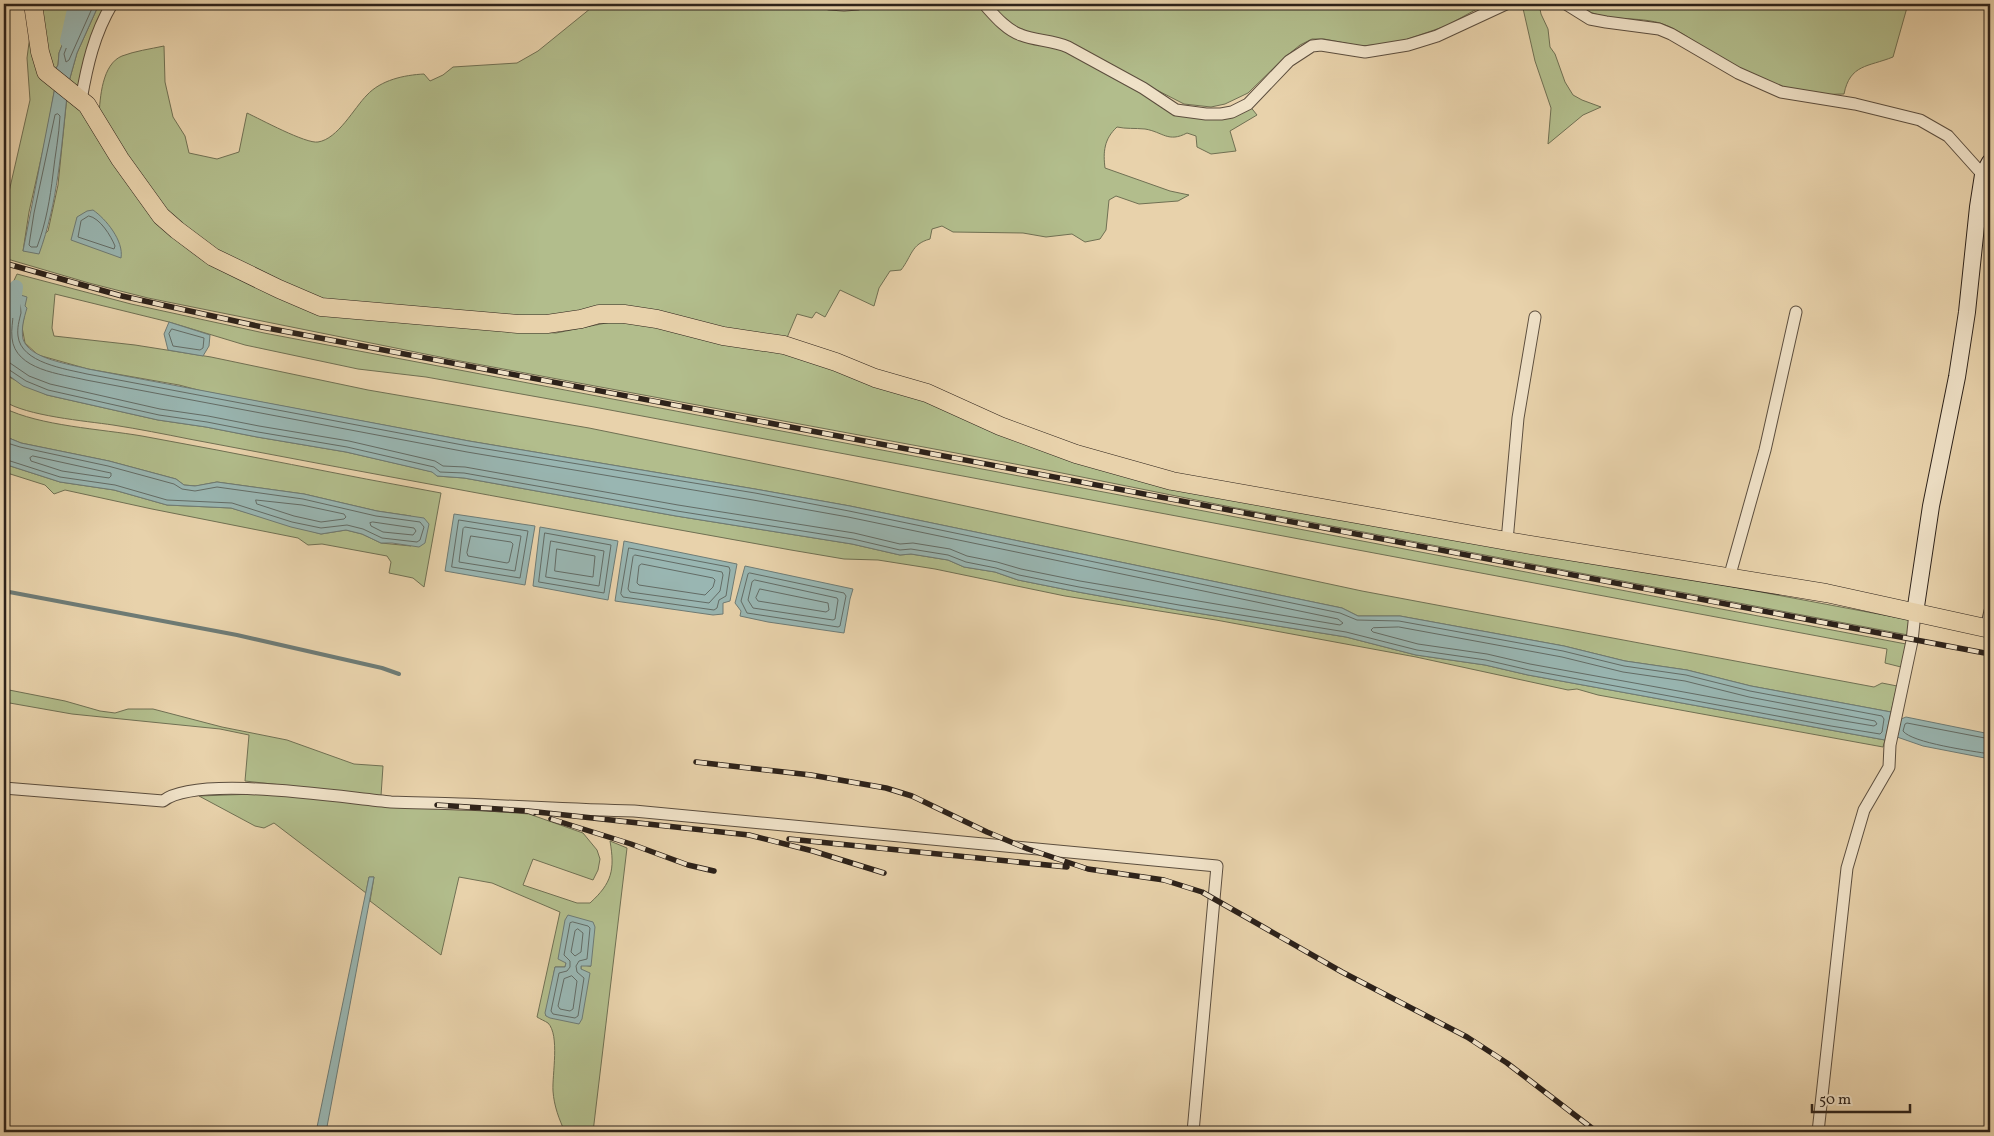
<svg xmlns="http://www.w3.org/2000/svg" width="1994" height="1136" viewBox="0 0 1994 1136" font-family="Vollkorn,serif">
<rect width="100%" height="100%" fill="#e8d2ab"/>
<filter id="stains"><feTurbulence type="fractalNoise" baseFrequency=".004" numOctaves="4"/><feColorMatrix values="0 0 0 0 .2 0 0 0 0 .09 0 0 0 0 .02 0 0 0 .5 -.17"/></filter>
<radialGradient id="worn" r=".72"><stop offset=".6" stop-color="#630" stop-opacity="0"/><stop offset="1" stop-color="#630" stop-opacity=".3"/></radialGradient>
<path fill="#b2bd8c" stroke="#707053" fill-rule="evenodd" d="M 39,4 L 51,6 L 53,4 L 78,4 L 59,53 L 58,65 L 54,72 L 47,62 Z
M 99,4 L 108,4 L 79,93 L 68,85 L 77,53 Z
M 596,4 L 822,4 L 833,6 L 862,4 L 982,4 L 1006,27 L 1055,43 L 1190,114 L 1249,105 L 1257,115 L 1230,131 L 1236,151 L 1211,154 L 1197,147 L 1196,136 L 1187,133 C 1168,143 1163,132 1145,129 C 1135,128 1126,129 1117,127 C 1104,139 1103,152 1105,168 L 1170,191 L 1189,195 L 1178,201 L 1139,204 L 1116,196 L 1109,200 L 1106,230 L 1100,239 L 1085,242 L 1072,234 L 1046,237 L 1023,233 L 953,232 L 942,226 L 932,229 L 930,239 C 911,244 912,256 901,270 L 890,271 L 879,288 L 874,306 L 840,290 L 825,317 L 816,312 L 812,318 L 797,314 L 786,340 L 717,328 L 704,324 L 550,319 L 347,307 L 254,274 L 171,220 L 99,116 C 100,98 102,64 122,56 C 135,51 150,49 164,46 L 165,82 L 173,117 L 185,136 L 189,153 L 217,159 L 239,152 L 247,113 C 260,119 306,144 318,142 C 338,139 354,108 367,95 C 381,80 404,75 424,74 L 430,81 L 443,75 L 453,67 L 517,63 L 538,51 Z
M 989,4 L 1486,4 L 1446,26 L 1396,43 L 1361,46 L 1324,39 L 1312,39 L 1300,45 L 1284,58 L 1248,93 L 1225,104 L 1211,107 L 1184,104 L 1145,84 L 1013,25 Z
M 1522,4 L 1539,4 L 1541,14 L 1548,29 L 1550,47 L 1555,54 L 1565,82 L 1573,95 L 1582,100 L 1601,107 L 1583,115 L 1548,144 L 1551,108 L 1535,61 Z
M 1575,4 L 1908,4 L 1893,57 C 1868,67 1850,64 1844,94 C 1835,94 1825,95 1817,95 C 1787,92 1747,72 1720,58 C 1700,47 1682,30 1660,23 C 1630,15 1604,24 1575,4 Z
M 30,35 L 55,87 L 47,132 L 29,212 L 23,251 L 48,231 L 58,185 L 67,96 L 79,106 L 146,208 L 296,304 L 516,331 L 556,333 L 611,322 L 641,322 L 760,345 L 928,399 L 1095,467 L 1910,620 L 1908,635 L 1231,507 L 1042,469 L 455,360 L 148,298 L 89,283 L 4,258 L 4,207 L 6,205 L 30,100 L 27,58 Z
M 17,274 L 131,304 L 264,333 L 1906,644 L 1901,667 L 1885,663 L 1887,649 L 594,407 L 426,377 L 358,369 L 245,345 L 169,322 L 55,294 L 52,328 L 54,336 L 135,345 L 211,357 L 368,390 L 589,428 L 835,478 L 1362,591 L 1874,687 L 1882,683 L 1897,686 L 1891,712 L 1751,686 L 1687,670 L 1625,661 L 1564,646 L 1400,616 L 1358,616 L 1342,608 L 850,506 L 755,489 L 469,441 L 202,391 L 179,385 L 88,369 L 38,355 L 25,343 L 22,327 L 24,318 L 9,302 L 6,302 L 4,308 L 4,302 Z
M 4,372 L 11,378 L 47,395 L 158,420 L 206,427 L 257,437 L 346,452 L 433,472 L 437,476 L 464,478 L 676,516 L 852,544 L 900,555 L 911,554 L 948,560 L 964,567 L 995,572 L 1018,580 L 1078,592 L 1178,610 L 1346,637 L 1416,655 L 1485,665 L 1528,675 L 1885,740 L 1883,747 L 1598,695 L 1577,689 L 1568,690 L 1416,657 L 1216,620 L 1065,596 L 935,569 L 878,560 L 844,559 L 791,550 C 590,514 389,477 189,439 C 164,434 139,429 113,425 C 86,421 26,416 4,401 Z
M 4,408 C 40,426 101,429 142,436 C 242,454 341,475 441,493 L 424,587 L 413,578 L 389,573 L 391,562 L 387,556 L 322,544 L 308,545 L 298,538 L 152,509 L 65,490 L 54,494 L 45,485 L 4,472 L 4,464 L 60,482 L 114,490 L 167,505 L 231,508 L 321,534 L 346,530 L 362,534 L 381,543 L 411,546 L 411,516 L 377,511 L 304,494 L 217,482 L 196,486 L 184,485 L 176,479 L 109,461 L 21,443 L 4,436 Z
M 4,689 L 65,701 L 100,711 L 115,713 L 128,709 L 153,709 L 222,727 L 287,740 L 354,764 L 383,766 L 381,796 L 245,781 L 249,735 L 220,729 L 72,714 L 4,702 Z
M 255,794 L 529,814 L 583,833 L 597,850 L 600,859 L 598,870 L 593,880 L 533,859 L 523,885 L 577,903 L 590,903 C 612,883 615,870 610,841 L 627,848 L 593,1132 L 565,1132 C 559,1119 554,1106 553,1091 C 552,1075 560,1035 548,1023 C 545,1021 540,1019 537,1017 L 560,912 L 492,883 L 459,877 L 441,955 L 370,901 L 374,877 L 369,877 L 366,893 L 274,823 L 264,828 L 255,826 L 199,796 ZM 566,963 L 591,966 L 581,965 L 581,969 L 546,1016 L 555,967 L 565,967 Z"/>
<path fill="#99b6b2" stroke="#6e7b75" d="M 78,4 L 99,4 L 77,53 L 68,85 L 54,72 L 58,65 L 59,53 Z
M 55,87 L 67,96 C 61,150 58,202 39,254 L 23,251 Z
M 93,210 C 106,219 124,241 121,258 L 71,240 L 77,217 L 87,211 Z
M 11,292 L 27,297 L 25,306 L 27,308 C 24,318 21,328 23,339 C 29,359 70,364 88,369 L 469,441 L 755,489 L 850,506 L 1342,608 L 1358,616 L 1400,616 L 1564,646 L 1625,661 L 1687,670 L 1751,686 L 1891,712 L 1885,740 L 1528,675 L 1485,665 L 1416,655 L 1346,637 L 1178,610 L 1078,592 L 1018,580 L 995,572 L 964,567 L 948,560 L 911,554 L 900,555 L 852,544 L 676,516 L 464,478 L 437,476 L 432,472 L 346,452 L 257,437 L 206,427 L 158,420 L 47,395 L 23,386 L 4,372 L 4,308 L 6,301 L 9,302 Z
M 169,322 L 210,335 L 209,346 L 203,356 L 168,350 L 164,334 Z
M 4,436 L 21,443 L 109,461 L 176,479 L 184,485 L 195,486 L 217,482 L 304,494 L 377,511 L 424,518 L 429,524 L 425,543 L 419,547 L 392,543 L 381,543 L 362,534 L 346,530 L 321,534 L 291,527 L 231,508 L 167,505 L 114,490 L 60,482 L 4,464 Z
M 454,514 L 535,526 L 525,585 L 445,571 Z
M 540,527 L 618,541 L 608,600 L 533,586 Z
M 624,541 L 737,564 L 730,601 L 723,603 L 723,614 L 713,615 L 615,601 Z
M 745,566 L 853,589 L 850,599 L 844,633 L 768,622 L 740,616 L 741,611 L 735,603 Z
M 1906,717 L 1990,734 L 1990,759 L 1923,746 L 1897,737 L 1901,719 Z
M 369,877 L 374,877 L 326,1132 L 316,1132 Z
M 568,915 L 593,922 L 595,927 L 591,966 L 581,966 L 581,969 L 590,973 L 582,1019 L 579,1024 L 550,1018 L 546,1016 L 545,1013 L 555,967 L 565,967 L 566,963 L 558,959 L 565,920 Z"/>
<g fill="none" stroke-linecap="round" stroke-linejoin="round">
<path stroke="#636c66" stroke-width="1" d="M 83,4 L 64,54 L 66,62 L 69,60 L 94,4
M 58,114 L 60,116 C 59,136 55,155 53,174 C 50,199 46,223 37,247 L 31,247 L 29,245 L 34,213 L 55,115 Z
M 89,216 C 100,218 111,236 115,246 L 114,249 L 78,237 L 81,221 Z
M 4,307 L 11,306 L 16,299 L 20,301 C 20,305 21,309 21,313 C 19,321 17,328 18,336 C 21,363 66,369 87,374 L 468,446 L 755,493 L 849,511 L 1340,613 L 1357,620 L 1399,621 L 1563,651 L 1624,666 L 1686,675 L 1750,691 L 1882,716 L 1884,719 L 1882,732 L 1880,734 L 1831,726 L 1529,670 L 1486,660 L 1417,650 L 1346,632 L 1179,605 L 1079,587 L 1019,575 L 996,568 L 966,562 L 948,555 L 911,549 L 900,550 L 853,539 L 677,511 L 464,473 L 440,472 L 434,467 L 347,447 L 258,432 L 207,422 L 159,415 L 48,390 L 26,381 L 8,369 L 4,368
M 4,313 L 13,314 C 13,322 11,329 12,338 C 15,370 61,374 86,380 L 467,452 L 753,500 L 848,517 L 1338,619 L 1343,623 L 1340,625 L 1080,581 L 1021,569 L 997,562 L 967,556 L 950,549 L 913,543 L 900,544 L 854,533 L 678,505 L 465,467 L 443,466 L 435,461 L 349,441 L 259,426 L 208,416 L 160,409 L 50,384 L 29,376 L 10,363 L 4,362
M 172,329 L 204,338 L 203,348 L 200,350 L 173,346 L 169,334 Z
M 4,442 L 20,447 L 108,466 L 174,484 L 182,489 L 195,491 L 217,487 L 303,499 L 376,516 L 420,522 L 424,527 L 420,540 L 417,542 L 382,538 L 363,529 L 347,525 L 321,528 L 292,522 L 232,503 L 167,500 L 115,485 L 60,477 L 4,459
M 33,456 L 106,472 L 111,473 L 111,476 L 109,478 L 62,471 L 31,461 L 30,458 Z
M 256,500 L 302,505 L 344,514 L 346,517 L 344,519 L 321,522 L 294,516 L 257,504 Z
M 459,520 L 528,531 L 520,578 L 452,567 Z
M 373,522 L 414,528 L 416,531 L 413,535 L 383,532 L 371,526 L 370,523 Z
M 465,527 L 521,536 L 515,571 L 459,562 L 463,529 Z
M 545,533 L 611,545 L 604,593 L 539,582 Z
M 471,536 L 511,542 L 513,544 L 509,562 L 507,563 L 468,556 L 467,553 Z
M 551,541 L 604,551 L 599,586 L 546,577 Z
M 629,548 L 729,567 L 730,570 L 726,596 L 719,600 L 717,608 L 714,610 L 623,597 L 621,594 Z
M 557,549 L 595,556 L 593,577 L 555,571 Z
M 635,555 L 722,572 L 723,575 L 720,591 L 709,603 L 630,592 L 628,589 L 633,557 Z
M 642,564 L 713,578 L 715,580 L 713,587 L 705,595 L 639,585 L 637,583 L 639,566 Z
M 750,573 L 844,593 L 846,596 L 840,626 L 838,627 L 747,613 L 741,601 L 748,574 Z
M 755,580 L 837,598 L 838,600 L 835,619 L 833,620 L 753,608 L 748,600 L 752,582 Z
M 760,589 L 828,603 L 829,610 L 826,612 L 758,601 L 756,598 Z
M 1399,627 L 1562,657 L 1623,672 L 1685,681 L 1749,697 L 1875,721 L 1877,724 L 1874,726 L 1832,719 L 1530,664 L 1487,654 L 1418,644 L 1373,632 L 1371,630 L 1373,628 Z
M 1990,739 L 1907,723 L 1905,724 L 1903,731 C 1912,743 1972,751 1990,754
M 573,922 L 588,926 L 590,928 L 587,959 L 579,961 L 576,966 L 577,972 L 584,978 L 578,1016 L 575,1018 L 553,1014 L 551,1011 L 559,973 L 567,971 L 570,967 L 570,961 L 564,955 L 570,923 Z
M 578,929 L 583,933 L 581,952 L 575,956 L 571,952 L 575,931 Z
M 572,976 L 577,981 L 573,1009 L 570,1011 L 560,1009 L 558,1006 L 564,979 Z"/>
<path stroke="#6e7b75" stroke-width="4" d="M 4,591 L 237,635 L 382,668 L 399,674"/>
<path stroke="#99b6b2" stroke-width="14" d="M 67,41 L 73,14 L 78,4
M 13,311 L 16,287"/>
<defs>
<path id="street" d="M 829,4 L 844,5 L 858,4
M 984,4 C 994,15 1006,30 1021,35 C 1036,41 1052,40 1068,47 L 1143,88 L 1176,110 L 1206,114 L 1221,114 L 1232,112 L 1248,104 L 1289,61 L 1312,46 L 1321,45 L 1365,52 L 1408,45 L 1437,36 L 1506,4
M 1566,4 L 1590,19 L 1606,22 L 1659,29 L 1671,34 L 1738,73 L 1781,92 L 1855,104 L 1920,120 L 1948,136 L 1983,175
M 81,100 C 87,66 94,34 112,4
M 1507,541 L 1518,418 L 1535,317
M 1729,578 L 1765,450 L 1796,312
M 1986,629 L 1990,611
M 4,788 L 163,801 C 198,774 344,798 391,802 C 414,803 437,803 459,804 C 518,806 575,810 634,811 L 1217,866 L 1193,1132
M 1818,1132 L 1847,868 L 1864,810 L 1889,767 L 1890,745 L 1912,641 L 1915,613"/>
<path id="secondary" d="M 1915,613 L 1931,506 L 1957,377 L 1967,312 L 1978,207 L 1983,175 L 1990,162"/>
<path id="primary" d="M 33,4 L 40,52 L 46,72 L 87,105 L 120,159 L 161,216 L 177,230 L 213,257 L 279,289 L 321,307 L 518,324 L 547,324 L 581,319 L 599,314 L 624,314 L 657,319 L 723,336 L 784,345 L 836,362 L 875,378 L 927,393 L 1000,426 L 1076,454 L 1172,481 L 1507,541 L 1826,593 L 1990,629"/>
</defs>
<use href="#street" stroke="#5c4e3e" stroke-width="13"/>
<use href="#secondary" stroke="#2d221a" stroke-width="18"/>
<use href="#primary" stroke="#2d221a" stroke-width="19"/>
<use href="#street" stroke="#f0e2c8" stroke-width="11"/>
<use href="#secondary" stroke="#f0e2c8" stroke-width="16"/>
<use href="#primary" stroke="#e8d2ab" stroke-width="18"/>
<defs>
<path id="rail" d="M 4,263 L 122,296 L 262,327 L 1990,654
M 696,762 L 811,775 L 886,788 L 912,796 L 987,832 L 1028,849 L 1088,869 L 1164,880 L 1202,892 L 1342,972 L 1467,1037 L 1507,1063 L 1597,1132
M 437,805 L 528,811 L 534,813
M 528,811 L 749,835 L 813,851 L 884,873
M 551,819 L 631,844 L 688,865 L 714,871
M 789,839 L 1067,867
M 1173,1131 L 1190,1132"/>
</defs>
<use href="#rail" stroke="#2d221a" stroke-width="5.5"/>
<use href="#rail" stroke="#f0e2c8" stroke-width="4" stroke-dasharray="11" stroke-linecap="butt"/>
</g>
<rect width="1994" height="1136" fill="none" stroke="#e8d2ab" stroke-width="20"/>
<rect x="5" y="5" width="1984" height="1126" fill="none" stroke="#2d221a" stroke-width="2.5"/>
<rect x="10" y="10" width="1974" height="1116" fill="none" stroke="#2d221a"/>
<path d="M1812 1104v8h98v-8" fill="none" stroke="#2d221a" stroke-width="2.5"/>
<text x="1819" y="1104" font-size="15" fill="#2d221a" stroke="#f0e2c8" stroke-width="4" paint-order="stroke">50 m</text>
<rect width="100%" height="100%" filter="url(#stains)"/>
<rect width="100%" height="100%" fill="url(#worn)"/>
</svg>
